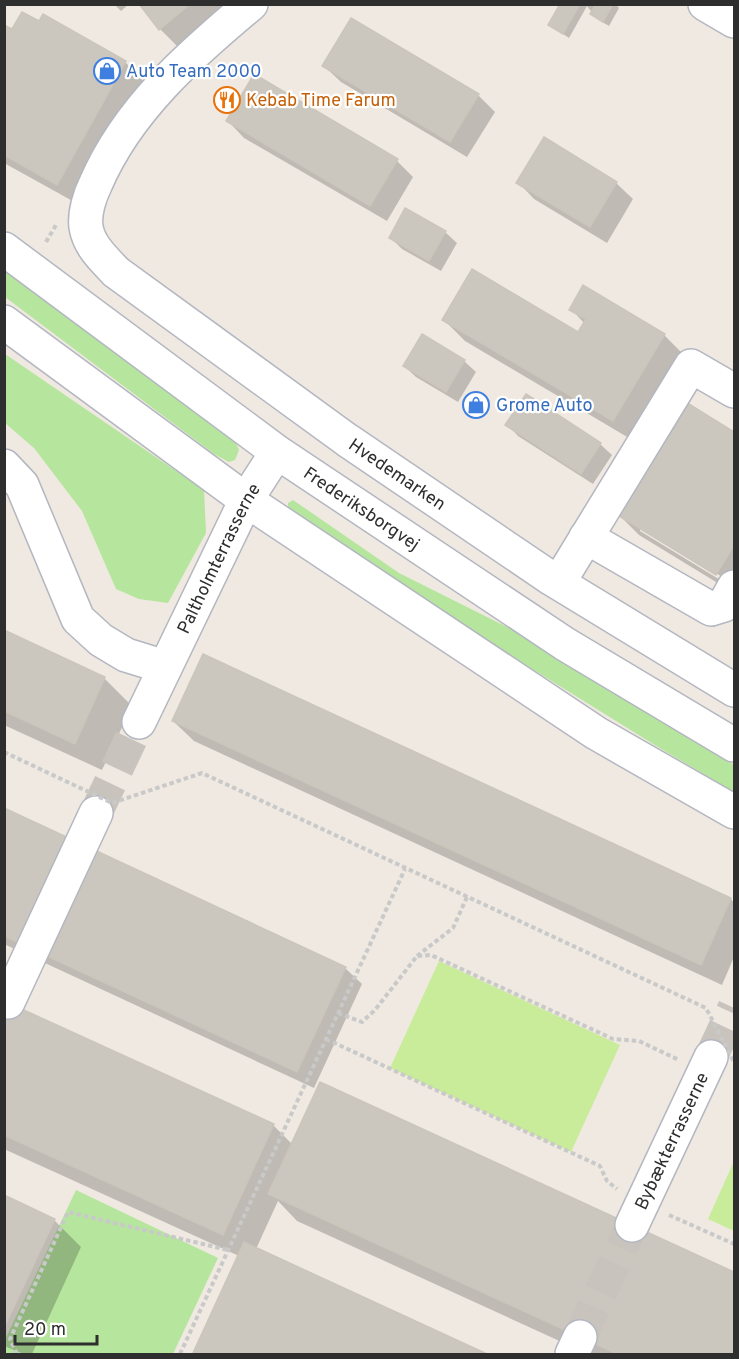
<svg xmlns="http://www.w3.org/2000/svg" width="739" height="1359" viewBox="0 0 739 1359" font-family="Overpass,sans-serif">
<rect width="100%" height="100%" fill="#efe9e1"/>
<path fill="#b6e59e" d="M 4,268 L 235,441 L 239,450 L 235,460 L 229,462 L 214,454 L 5,297 Z
M 5,354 L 204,490 L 206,533 L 168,603 L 139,599 L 116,589 L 82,511 L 34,448 L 5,423 Z
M 293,500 L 399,573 L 517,632 L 576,670 L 734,765 L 734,792 L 658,747 L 461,625 L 288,508 L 288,503 Z
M 76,1190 L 218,1258 L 173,1354 L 5,1354 L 5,1340 Z"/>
<path fill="#c9ec9a" d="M 439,961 L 620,1045 L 571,1152 L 390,1068 Z
M 734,1161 L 734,1231 L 708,1219 Z"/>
<path fill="#0003" fill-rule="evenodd" d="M 114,4 L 129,4 L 121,11 Z
M 141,4 L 237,4 L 181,50 L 160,29 Z
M 562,4 L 616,4 L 619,8 L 609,26 L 597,19 L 587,6 L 569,38 L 550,25 Z
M 44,16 L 126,63 L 146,84 L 78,204 L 4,163 L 4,26 L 13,31 L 40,23 Z
M 351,20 L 478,95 L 495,112 L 467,157 L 341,82 L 324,66 Z
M 228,121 L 397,161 L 413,177 L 387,221 L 244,138 Z
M 518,182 L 616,183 L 633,199 L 607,243 L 534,199 Z
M 445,232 L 457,243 L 441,271 L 402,249 L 390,237 Z
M 571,309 L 664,335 L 685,356 L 634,441 L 465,341 L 444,320 L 579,334 L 585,324 Z
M 422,336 L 464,361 L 476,372 L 458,402 L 416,377 L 404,366 Z
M 685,404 L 734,434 L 734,593 L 639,535 L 618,514 ZM 640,527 L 724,578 L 722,581 L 640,531 Z
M 507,424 L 600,444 L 612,455 L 593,484 L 518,436 Z
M 4,631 L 105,679 L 132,706 L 102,770 L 4,725 Z
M 203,656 L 731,899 L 734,903 L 734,957 L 722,985 L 194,741 L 173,721 Z
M 4,810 L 345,968 L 362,984 L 314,1088 L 4,944 Z
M 4,1002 L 273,1125 L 293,1145 L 321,1084 L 734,1274 L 734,1354 L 588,1354 L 297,1221 L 278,1201 L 256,1249 L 484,1354 L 197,1354 L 195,1352 L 239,1256 L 4,1149 Z
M 4,1197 L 54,1220 L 81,1247 L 32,1354 L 24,1354 L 4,1346 Z"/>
<path fill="#cbc7bf" stroke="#cbc5ba" stroke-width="1.5" d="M 139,4 L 190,4 L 159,30 Z
M 560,4 L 580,4 L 563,34 L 548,25 Z
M 596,4 L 613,4 L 603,22 L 590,14 Z
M 22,12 L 39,21 L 43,14 L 126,61 L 57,185 L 4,155 L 4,25 L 12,29 Z
M 351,18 L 479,94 L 450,142 L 322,66 Z
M 254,74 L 398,159 L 370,206 L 226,121 Z
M 544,137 L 617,182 L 590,227 L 516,183 Z
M 405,208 L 446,231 L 429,261 L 389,238 Z
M 472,269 L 578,332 L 586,319 L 569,310 L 583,285 L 665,334 L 613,421 L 442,320 Z
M 422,334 L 465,360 L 446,392 L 403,366 Z
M 526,394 L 601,443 L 581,474 L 505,425 Z
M 684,401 L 734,432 L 734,545 L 716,575 L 616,514 Z
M 4,630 L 105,677 L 75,744 L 4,711 Z
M 203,654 L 731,898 L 701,965 L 172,721 Z
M 4,808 L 346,967 L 297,1072 L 4,936 Z
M 4,1001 L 274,1124 L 223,1235 L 4,1135 Z
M 320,1082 L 734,1272 L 734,1354 L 617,1354 L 268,1194 Z
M 4,1195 L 55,1219 L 4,1328 Z
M 244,1242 L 487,1354 L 197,1354 L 193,1353 Z"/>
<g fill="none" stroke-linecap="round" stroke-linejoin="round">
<path stroke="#c8c4bd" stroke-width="33" stroke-dasharray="33 16" stroke-linecap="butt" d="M 96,813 L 139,722
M 711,1057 L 734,1008
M 580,1337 L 632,1225"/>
<defs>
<g id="minor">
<path id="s1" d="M 251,4 C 190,55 128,109 96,183 C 90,195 84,213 86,227 C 89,246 104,259 116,272 L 347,440 L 552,579 L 734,690"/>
<path d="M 705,4 L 734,21"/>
<path id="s2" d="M 4,249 L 277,452 L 565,644 L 734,745"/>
<path d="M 4,322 L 246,500 L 596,733 L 734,812"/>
<path d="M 4,466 L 22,485 L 78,619 L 101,640 L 126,655 L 165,667"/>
<path d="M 586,537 L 711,609 L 724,605 L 734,587"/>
<path d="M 559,582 L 691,366 L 734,391"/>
<path id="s3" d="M 139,722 L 246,500 L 277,452"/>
<path d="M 8,1002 L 96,813"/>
<path id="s4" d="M 632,1225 L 711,1057"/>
<path d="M 572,1354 L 580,1337"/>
</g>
</defs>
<use href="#minor" stroke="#b4b7c1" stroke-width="36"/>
<path stroke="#c9c9c9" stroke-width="4" stroke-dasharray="4.5 3" stroke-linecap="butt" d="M 46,242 L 56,225
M 417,956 L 453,928 L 467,897
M 338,1013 L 362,1022 L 375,1010 L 417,956 L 431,955 L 613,1039 L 639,1041 L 679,1060
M 326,1039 L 600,1166 L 607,1181 L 617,1189
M 669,1215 L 734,1244
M 17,1354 L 10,1339 L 68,1212 L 228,1250
M 180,1354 L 405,869"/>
<use href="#minor" stroke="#fff" stroke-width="33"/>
<path stroke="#c9c9c9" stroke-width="4" stroke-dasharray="4.5 3" stroke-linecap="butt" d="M 4,752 L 112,803 L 202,773 L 706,1008 L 734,1062"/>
</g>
<defs>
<symbol id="shop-ring" viewBox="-11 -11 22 22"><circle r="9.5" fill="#fff" stroke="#3f7fe0" stroke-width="1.5"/><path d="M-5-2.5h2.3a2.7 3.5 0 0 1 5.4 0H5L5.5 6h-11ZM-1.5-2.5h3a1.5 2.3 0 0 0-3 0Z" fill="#3f7fe0"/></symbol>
<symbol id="restaurant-ring" viewBox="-11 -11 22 22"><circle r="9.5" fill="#fff" stroke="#e8710a" stroke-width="1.5"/><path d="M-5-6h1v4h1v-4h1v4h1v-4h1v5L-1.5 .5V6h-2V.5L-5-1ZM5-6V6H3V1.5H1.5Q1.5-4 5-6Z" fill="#e8710a"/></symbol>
</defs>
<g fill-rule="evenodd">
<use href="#shop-ring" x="92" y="56" width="30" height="30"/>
<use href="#restaurant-ring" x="212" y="85" width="30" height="30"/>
<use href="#shop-ring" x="461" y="390" width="30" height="30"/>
</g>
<g text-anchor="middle" stroke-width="4.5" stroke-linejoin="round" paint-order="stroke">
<g font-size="18" fill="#366cbe" stroke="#fff" text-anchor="start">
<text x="126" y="77">Auto Team 2000</text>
<text x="496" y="411">Grome Auto</text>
</g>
<g font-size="18" fill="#c56008" stroke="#fff" text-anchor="start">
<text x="246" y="106">Kebab Time Farum</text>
</g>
<g font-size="18" fill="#2e2e2e" stroke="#fff">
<text dy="6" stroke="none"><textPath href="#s1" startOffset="686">Hvedemarken</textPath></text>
<text dy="6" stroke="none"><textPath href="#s2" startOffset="442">Frederiksborgvej</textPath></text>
<text dy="6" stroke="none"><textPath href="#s3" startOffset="182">Paltholmterrasserne</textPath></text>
<text dy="6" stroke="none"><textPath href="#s4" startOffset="93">Bybækterrasserne</textPath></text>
</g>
</g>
<rect width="739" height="1359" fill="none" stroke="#2e2e2e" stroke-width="12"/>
<path d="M15 1335v9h82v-9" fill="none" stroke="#2e2e2e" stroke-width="3"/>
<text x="24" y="1335" font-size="18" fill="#2e2e2e" stroke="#ffffff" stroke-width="4.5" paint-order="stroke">20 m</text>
</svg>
